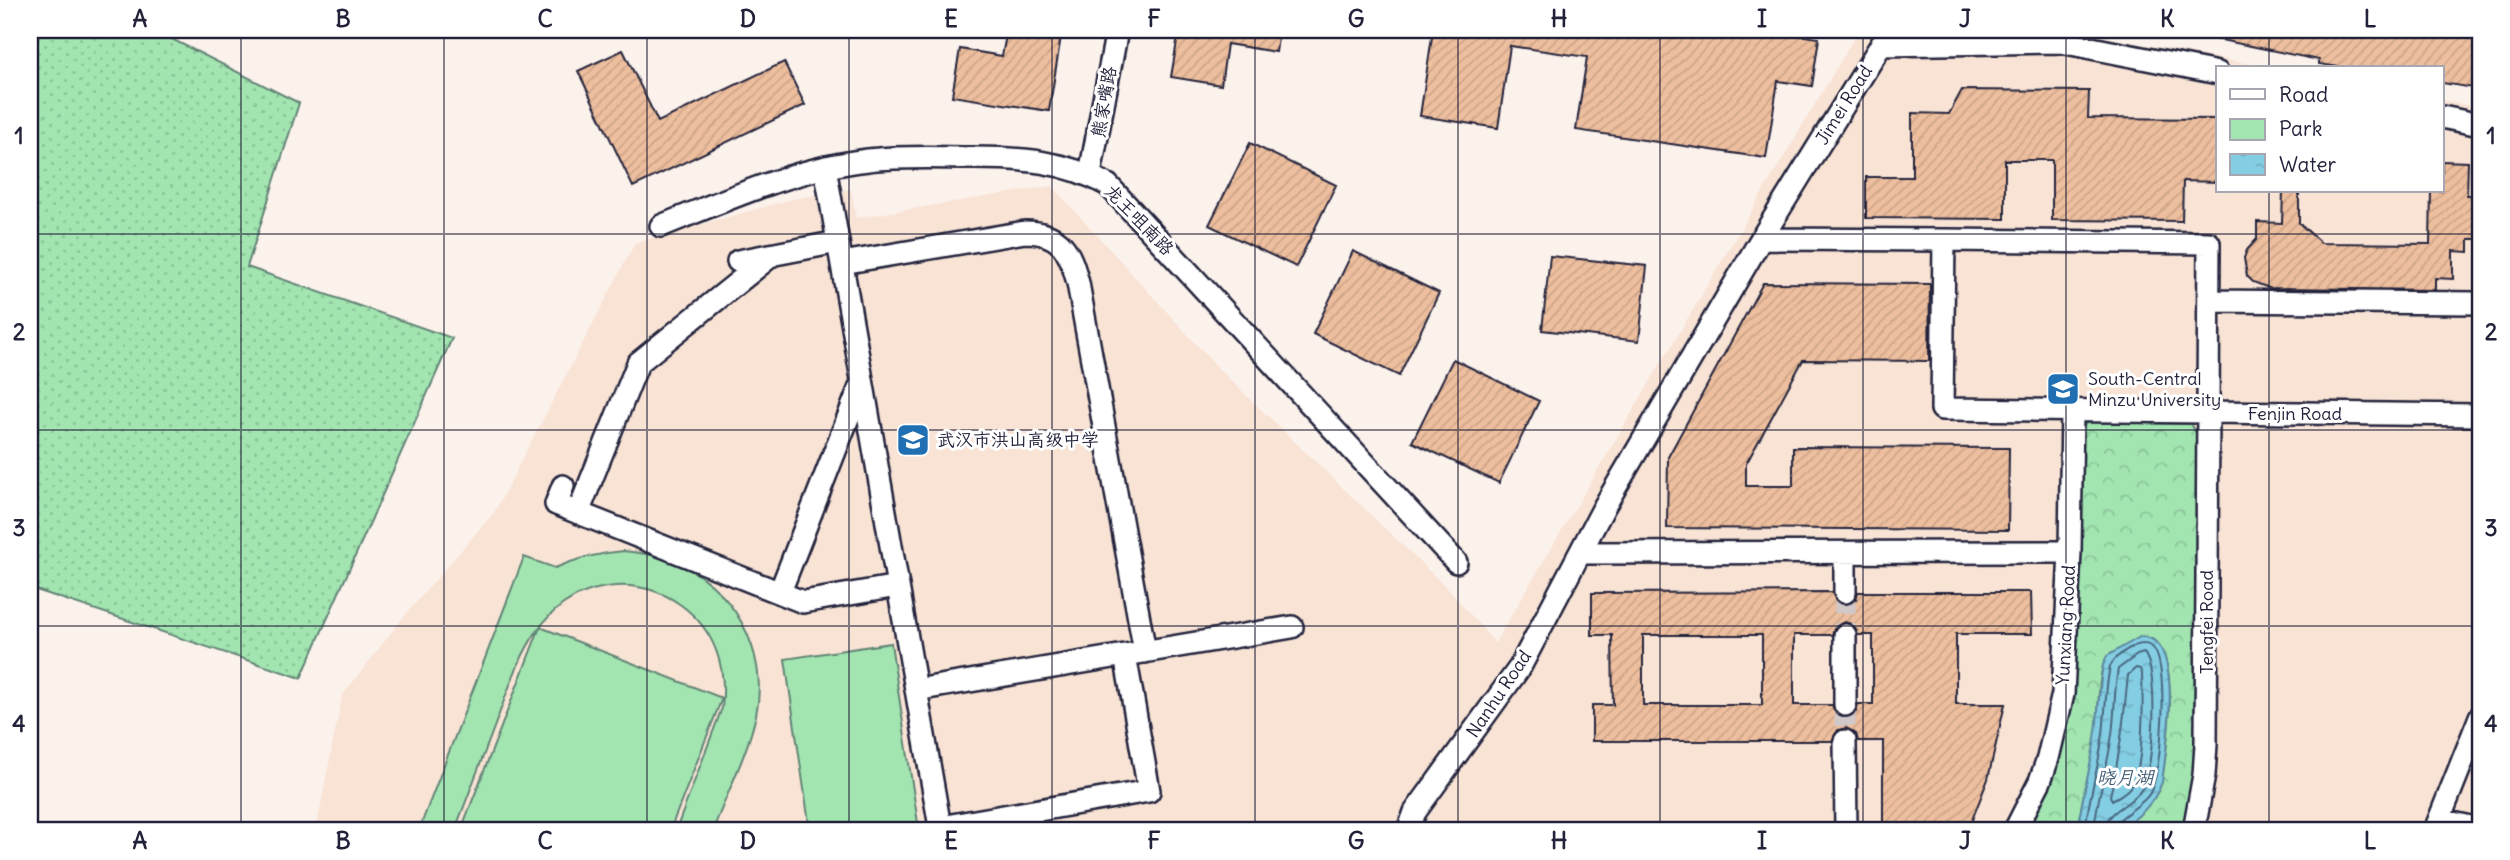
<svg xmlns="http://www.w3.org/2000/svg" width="2510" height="860" viewBox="0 0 2510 860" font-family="Delius,'LXGW WenKai TC',sans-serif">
<defs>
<pattern id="grass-dots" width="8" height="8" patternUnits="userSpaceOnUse" patternTransform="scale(1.75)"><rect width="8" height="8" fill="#a2e5b1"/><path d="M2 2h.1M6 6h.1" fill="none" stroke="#8bc499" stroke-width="1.8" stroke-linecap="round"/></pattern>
<pattern id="forest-crowns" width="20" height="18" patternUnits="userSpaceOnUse" patternTransform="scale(1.75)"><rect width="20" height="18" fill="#a2e5b1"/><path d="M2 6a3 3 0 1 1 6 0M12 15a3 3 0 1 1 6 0" fill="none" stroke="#8bc499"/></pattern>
<pattern id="water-ripples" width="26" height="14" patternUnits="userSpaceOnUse" patternTransform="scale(1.75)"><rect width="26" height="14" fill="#84cee4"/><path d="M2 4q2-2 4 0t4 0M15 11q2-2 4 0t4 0" fill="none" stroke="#72b1c4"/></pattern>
<pattern id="building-hatch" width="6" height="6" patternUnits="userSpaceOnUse" patternTransform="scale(1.75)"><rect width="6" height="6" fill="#eebf9e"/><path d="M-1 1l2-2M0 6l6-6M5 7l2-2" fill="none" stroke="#cca489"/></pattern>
</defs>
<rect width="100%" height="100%" fill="#fcf2ec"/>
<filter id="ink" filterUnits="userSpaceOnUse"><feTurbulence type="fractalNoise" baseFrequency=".0143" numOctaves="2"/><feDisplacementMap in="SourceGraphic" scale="14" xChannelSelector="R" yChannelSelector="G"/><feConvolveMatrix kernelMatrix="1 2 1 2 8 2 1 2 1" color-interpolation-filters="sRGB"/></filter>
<g filter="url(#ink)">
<path fill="#f8e3d5" d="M 1859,30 L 2066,30 L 2271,68 L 2218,68 L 2218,191 L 2442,191 L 2442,100 L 2480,108 L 2480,830 L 316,830 L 342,696 L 401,620 L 495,511 L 635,243 L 793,199 L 851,189 L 856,218 L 1052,186 L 1220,370 L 1449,590 L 1495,643 Z"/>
<path fill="url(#grass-dots)" stroke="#628476" stroke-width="2" d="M 30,30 L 154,30 L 299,103 L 247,267 L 452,338 L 301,678 L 30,588 Z"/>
<path fill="url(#forest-crowns)" stroke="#628476" stroke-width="2" d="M 2087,422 L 2191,424 L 2198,436 L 2196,758 L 2192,799 L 2185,830 L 2115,830 C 2136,819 2154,805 2162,782 C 2166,749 2183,659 2151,638 L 2105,660 C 2097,681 2099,707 2097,729 C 2093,764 2081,796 2078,830 L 2028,830 C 2052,783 2065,742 2072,689 L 2079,433 Z"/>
<path fill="#a2e5b1" stroke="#628476" stroke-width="2" d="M 624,551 C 640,553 656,554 671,560 C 732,584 770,651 756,715 C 747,755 727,793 713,830 L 676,830 L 722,708 C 727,667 715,630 681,605 C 662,591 638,584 615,586 C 537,592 518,664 495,725 C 482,760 468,795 455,830 L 419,830 L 524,557 L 555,568 C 578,558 599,553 624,551 Z
M 540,627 L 722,698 L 670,830 L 461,830 Z
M 891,643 L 919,830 L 810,830 L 785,659 Z"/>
<path fill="url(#water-ripples)" stroke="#5d89a0" stroke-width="2" d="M 2140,637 C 2187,634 2165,754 2162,782 C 2155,802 2137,821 2117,829 C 2106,833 2090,830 2078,830 C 2081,797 2092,765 2096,731 C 2099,709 2099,687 2103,665 L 2107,656 Z"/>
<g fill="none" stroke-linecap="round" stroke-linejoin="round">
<path stroke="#49677f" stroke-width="2" d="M 2136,668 L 2140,669 L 2142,674 C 2143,698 2144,764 2133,783 C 2129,791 2120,796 2112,800 L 2110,796 C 2120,756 2124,716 2128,675 Z
M 2085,830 C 2089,797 2099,766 2103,733 C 2106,711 2105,688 2110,667 C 2114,655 2143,635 2154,649 C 2169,669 2162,771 2150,793 C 2142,807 2115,817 2113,830
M 2094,830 C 2097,797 2108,767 2112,734 C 2115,713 2114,690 2118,669 L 2137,655 L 2144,653 C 2159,670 2154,766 2143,787 C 2134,805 2106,809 2105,830"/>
</g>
<path fill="url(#building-hatch)" stroke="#22223b" stroke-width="2" fill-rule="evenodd" d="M 1007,30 L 1062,30 L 1049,111 L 952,96 L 960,49 L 1002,56 Z
M 1179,30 L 1279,30 L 1276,52 L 1227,44 L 1221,85 L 1171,77 Z
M 1433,30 L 1761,30 L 1819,38 L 1812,86 L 1778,81 L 1766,158 L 1576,130 L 1587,57 L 1510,46 L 1498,128 L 1420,116 Z
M 2207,30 L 2480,30 L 2480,89 L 2442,83 L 2442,68 L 2345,68 L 2319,64 L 2319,60 L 2206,37 Z
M 623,50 L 658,122 L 784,62 L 805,105 L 633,187 L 578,71 Z
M 1962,90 L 2089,91 L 2088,118 L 2218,119 L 2218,182 L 2183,181 L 2182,221 L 2052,220 L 2052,160 L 2005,160 L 2005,219 L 1866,218 L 1866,177 L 1912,177 L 1912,113 L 1949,114 Z
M 1250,143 L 1336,185 L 1296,267 L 1209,225 Z
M 2442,161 L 2468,162 L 2467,195 L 2480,195 L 2480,239 L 2469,239 L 2469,252 L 2453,251 L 2453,279 L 2435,278 L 2435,290 L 2269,288 L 2253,282 L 2247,276 L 2244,258 L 2247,250 L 2257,239 L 2257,222 L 2282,223 L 2283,191 L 2299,191 L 2299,223 L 2321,243 L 2430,244 L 2431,191 L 2442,191 Z
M 1353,251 L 1439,293 L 1399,376 L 1313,334 Z
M 1550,256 L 1647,266 L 1639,341 L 1542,330 Z
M 1763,283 L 1930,284 L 1929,361 L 1803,360 L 1746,464 L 1746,486 L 1793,486 L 1793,447 L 2009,448 L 2008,530 L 1667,528 L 1668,457 Z
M 1453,359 L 1539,401 L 1499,483 L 1412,442 Z
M 1832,592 L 1838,603 L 1846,605 L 1856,599 L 1858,592 L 2031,592 L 2032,634 L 1956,634 L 1956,704 L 2005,704 L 1988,779 L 1968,830 L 1883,830 L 1883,741 L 1858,741 L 1856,734 L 1846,728 L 1838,730 L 1832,741 L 1592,741 L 1592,705 L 1613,705 L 1612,635 L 1592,635 L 1592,593 ZM 1844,622 L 1852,624 L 1858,635 L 1873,635 L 1873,704 L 1858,704 L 1856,712 L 1846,718 L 1838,716 L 1832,705 L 1794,705 L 1794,635 L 1832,635 L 1834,628 ZM 1643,635 L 1762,635 L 1762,705 L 1643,705 Z"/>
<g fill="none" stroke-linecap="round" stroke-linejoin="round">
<path stroke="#d0c8c9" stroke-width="21" stroke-dasharray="21 10" stroke-linecap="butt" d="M 1845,592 L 1845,635
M 1845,705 L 1845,741"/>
<defs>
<path id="minor" d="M 2442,117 L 2480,125
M 825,167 L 940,827 L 1149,791 L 1125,655
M 1090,174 L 1117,30
M 661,226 C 728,199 796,168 868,160 C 903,156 939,158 974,158 C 1021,158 1066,161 1108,185 L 1456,562
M 1761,239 L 1944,240 L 1942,409 L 2480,415
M 1944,240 L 2209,243 L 2206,744 L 2204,775 L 2194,830
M 738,261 L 838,242
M 842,263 L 1025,232 C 1062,232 1070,252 1078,283 L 1145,652
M 2209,301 L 2480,303
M 563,486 L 556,504 L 803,602 L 898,586
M 578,513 L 638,363 L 772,255
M 1581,553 L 2070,552
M 1845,553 L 1845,592
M 780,592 L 862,382
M 1845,635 L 1845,705
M 916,690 L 1292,627
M 1845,741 L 1846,830
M 2439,820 L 2480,829
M 1411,830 L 1411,823 L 1415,812 L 1520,667 L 1604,507 L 1761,239 L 1881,45 L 2061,42 L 2218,73
M 2015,830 L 2040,781 L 2048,758 L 2063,694 L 2070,552 L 2072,410
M 2435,830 L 2480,717"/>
</defs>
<use href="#minor" stroke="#22223b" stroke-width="26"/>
<use href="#minor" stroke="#fff" stroke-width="21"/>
</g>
</g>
<path fill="none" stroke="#22223b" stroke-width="2" stroke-opacity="0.55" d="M 241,30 L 241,830M 444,30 L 444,830M 647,30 L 647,830M 849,30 L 849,830M 1052,30 L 1052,830M 1255,30 L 1255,830M 1458,30 L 1458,830M 1660,30 L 1660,830M 1863,30 L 1863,830M 2066,30 L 2066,830M 2269,30 L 2269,68M 2269,191 L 2269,830M 30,234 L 2480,234M 30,430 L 2480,430M 30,626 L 2480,626"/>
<defs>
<symbol id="university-square" viewBox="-11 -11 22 22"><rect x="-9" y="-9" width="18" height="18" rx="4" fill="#1f6fb2" stroke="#fff"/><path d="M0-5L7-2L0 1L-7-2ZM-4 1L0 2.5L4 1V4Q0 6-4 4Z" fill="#fff"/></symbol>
<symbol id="school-square" viewBox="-11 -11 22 22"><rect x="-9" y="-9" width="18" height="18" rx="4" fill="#1f6fb2" stroke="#fff"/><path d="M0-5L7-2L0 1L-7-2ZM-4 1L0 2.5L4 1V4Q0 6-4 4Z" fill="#fff"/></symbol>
</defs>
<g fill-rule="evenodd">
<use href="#university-square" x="2044" y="370" width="38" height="38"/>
<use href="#school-square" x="894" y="421" width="38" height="38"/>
</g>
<g text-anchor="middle" stroke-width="6" stroke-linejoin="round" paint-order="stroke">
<g font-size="18" fill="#22223b" stroke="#fff">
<text transform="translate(1104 102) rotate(-80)" y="6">熊家嘴路</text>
<text transform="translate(1844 105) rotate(-58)" y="6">Jimei Road</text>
<text transform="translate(1139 220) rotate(46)" y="6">龙王咀南路</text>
<text x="2295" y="420">Fenjin Road</text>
<text transform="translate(2207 622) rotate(-90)" y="6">Tengfei Road</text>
<text transform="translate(2066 625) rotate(-87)" y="6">Yunxiang Road</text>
<text transform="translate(1499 694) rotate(-56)" y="6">Nanhu Road</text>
</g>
<g font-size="18" fill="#22223b" stroke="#fff" text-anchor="start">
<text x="2088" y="385">South-Central<tspan x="2088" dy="21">Minzu University</tspan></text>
<text x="937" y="446">武汉市洪山高级中学</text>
</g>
<g font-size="19" font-style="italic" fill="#445e76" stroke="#fff">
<text x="2125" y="784">晓月湖</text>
</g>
</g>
<rect width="2510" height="860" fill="none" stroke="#fff" stroke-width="77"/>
<rect x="2216" y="66" width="228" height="126" fill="#ffffff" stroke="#a7a7b1" stroke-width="2"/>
<rect x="2230" y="89" width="35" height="10" fill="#ffffff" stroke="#a7a7b1" stroke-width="2"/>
<text x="2279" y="102" font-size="21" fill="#22223b">Road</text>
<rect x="2230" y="119" width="35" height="21" fill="#a2e5b1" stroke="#a7a7b1" stroke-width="2"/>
<text x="2279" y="136" font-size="21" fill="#22223b">Park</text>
<rect x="2230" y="154" width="35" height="21" fill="url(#water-ripples)" stroke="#a7a7b1" stroke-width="2"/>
<text x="2279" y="172" font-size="21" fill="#22223b">Water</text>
<rect x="38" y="38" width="2434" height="784" fill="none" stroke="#22223b" stroke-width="2.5"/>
<g font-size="23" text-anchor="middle" font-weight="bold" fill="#22223b">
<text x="140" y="27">A</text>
<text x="343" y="27">B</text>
<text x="545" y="27">C</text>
<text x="748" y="27">D</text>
<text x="951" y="27">E</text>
<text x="1154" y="27">F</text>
<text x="1356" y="27">G</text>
<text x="1559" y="27">H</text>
<text x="1762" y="27">I</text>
<text x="1965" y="27">J</text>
<text x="2167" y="27">K</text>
<text x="2370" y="27">L</text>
<text x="19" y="144">1</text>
<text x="2491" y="144">1</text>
<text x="19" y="340">2</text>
<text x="2491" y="340">2</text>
<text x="19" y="536">3</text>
<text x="2491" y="536">3</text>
<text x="19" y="732">4</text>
<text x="2491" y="732">4</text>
<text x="140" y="849">A</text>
<text x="343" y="849">B</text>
<text x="545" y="849">C</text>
<text x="748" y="849">D</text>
<text x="951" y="849">E</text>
<text x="1154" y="849">F</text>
<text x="1356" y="849">G</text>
<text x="1559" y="849">H</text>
<text x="1762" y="849">I</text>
<text x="1965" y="849">J</text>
<text x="2167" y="849">K</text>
<text x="2370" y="849">L</text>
</g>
</svg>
